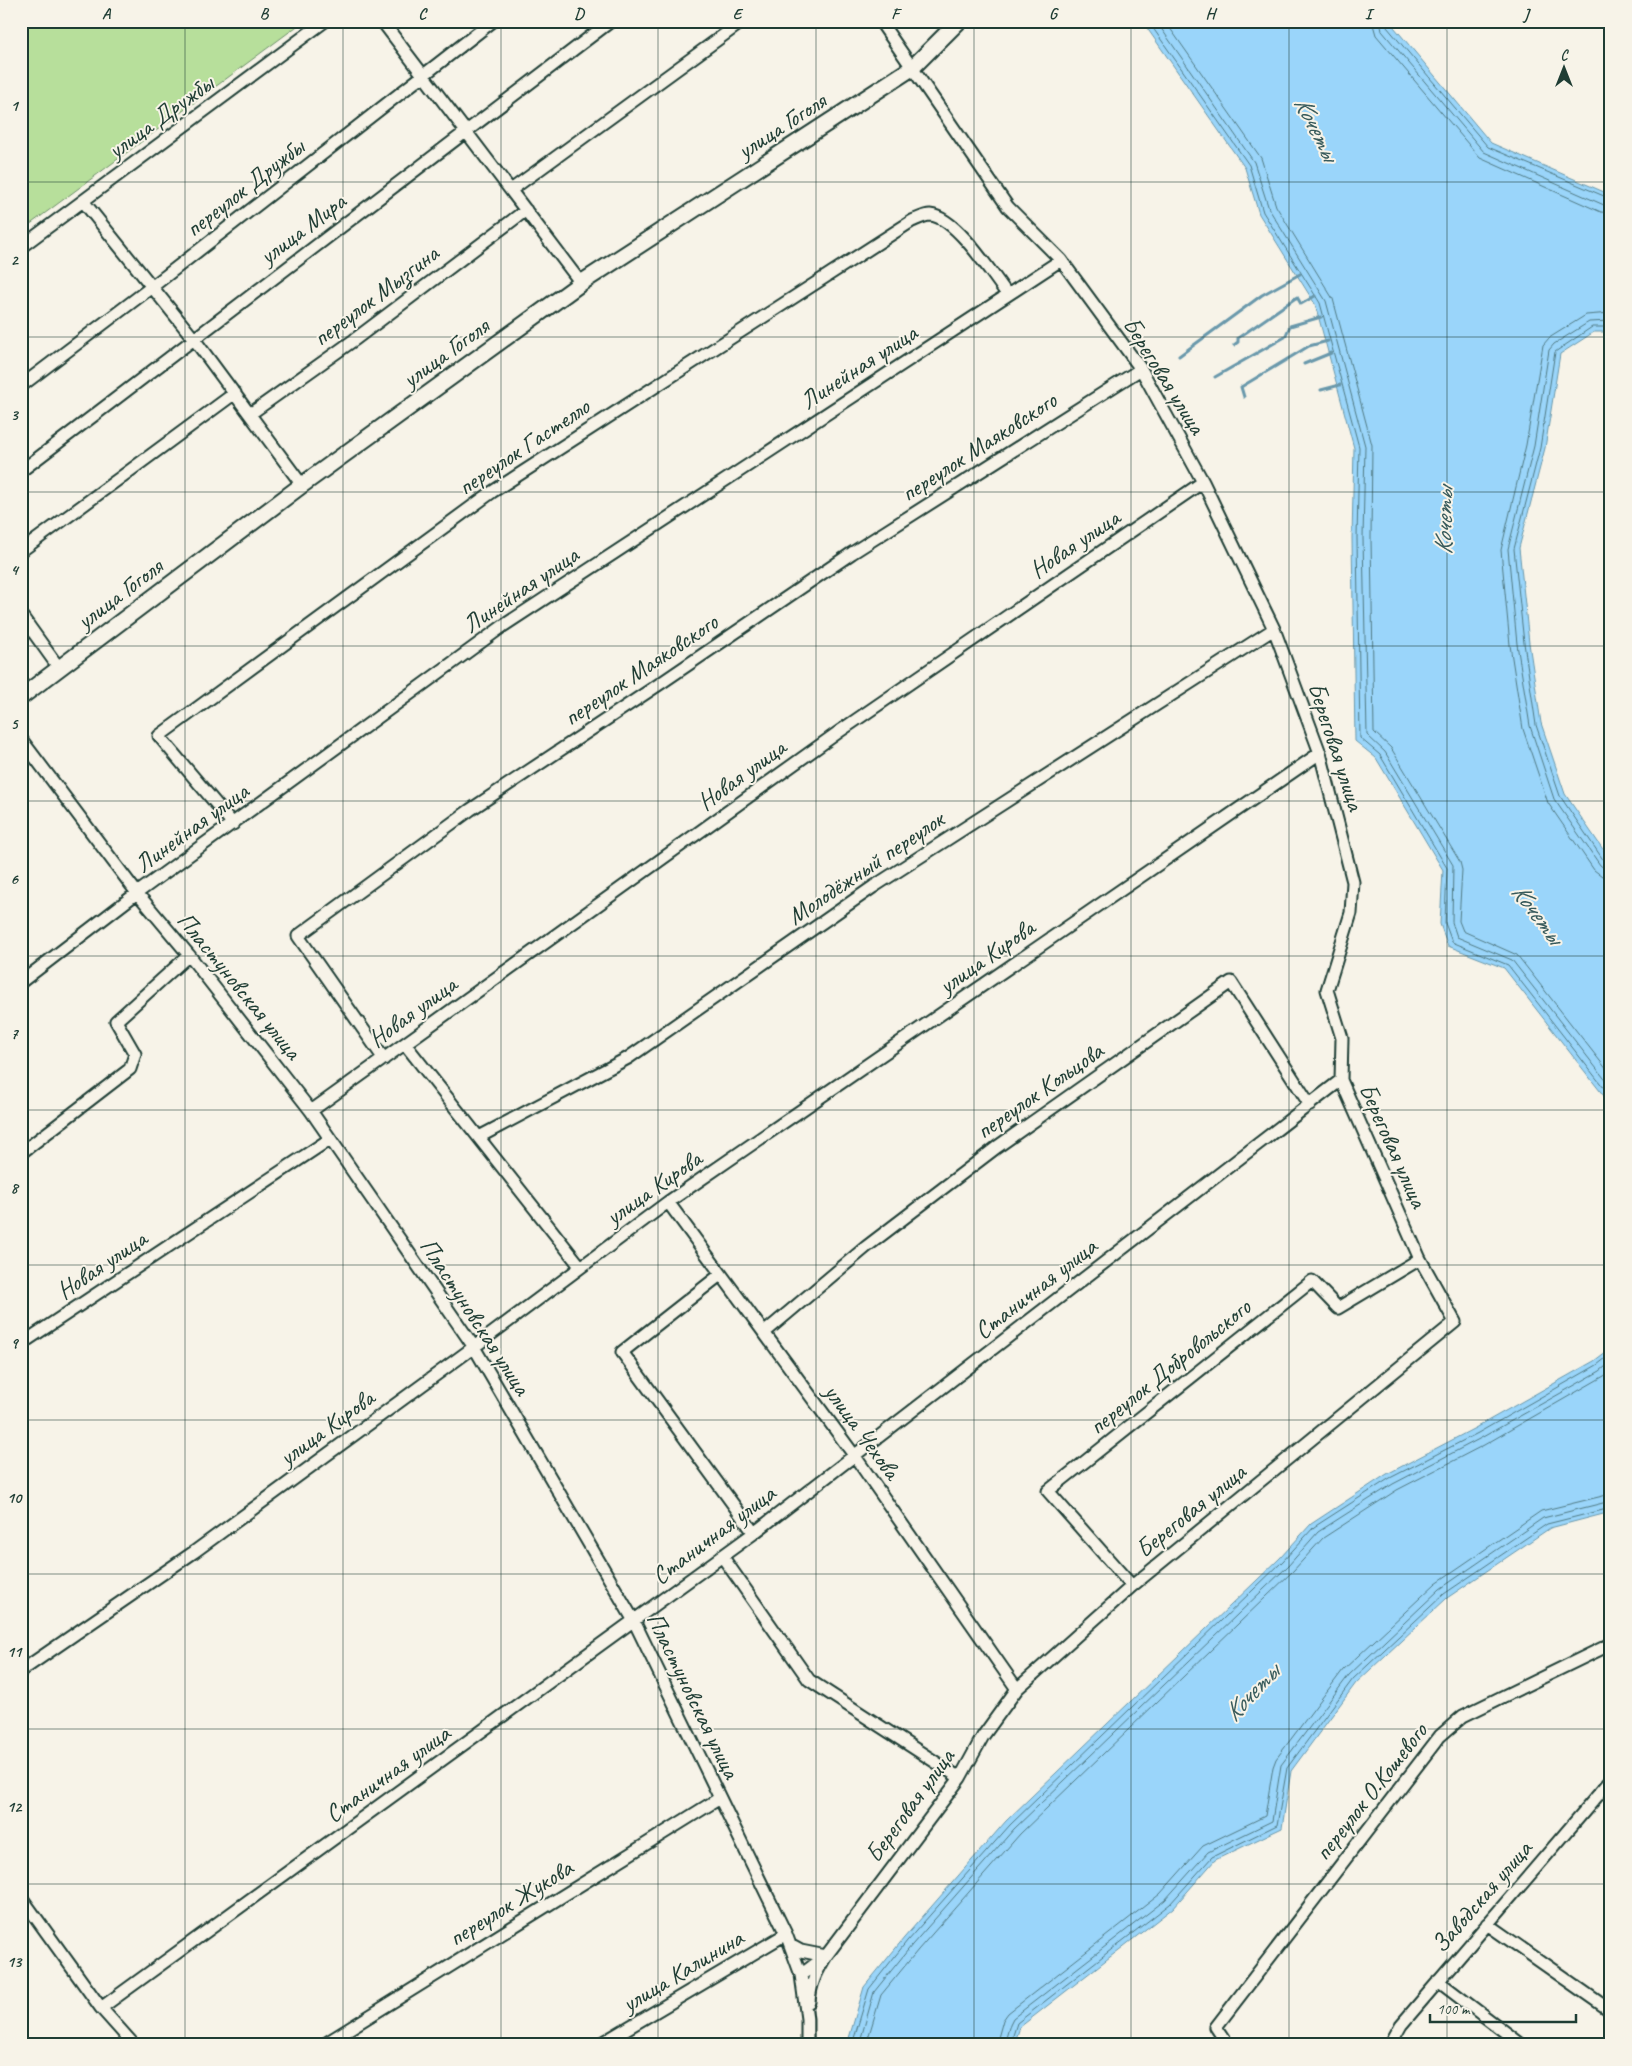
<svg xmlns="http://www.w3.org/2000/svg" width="1632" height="2066" viewBox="0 0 1632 2066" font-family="Caveat,sans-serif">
<rect width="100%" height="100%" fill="#f7f3e8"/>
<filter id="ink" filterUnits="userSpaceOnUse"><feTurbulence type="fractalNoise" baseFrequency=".02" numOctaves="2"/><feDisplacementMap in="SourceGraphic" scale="10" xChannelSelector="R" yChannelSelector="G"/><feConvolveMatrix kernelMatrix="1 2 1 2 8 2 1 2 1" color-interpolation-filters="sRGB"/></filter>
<g filter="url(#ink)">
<path fill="#b7df9b" stroke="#6b8e68" d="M 21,21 L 304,21 L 21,231 Z"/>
<path fill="#9ad5fa" stroke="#6998ab" d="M 1142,21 L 1389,21 L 1491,143 L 1611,195 L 1611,332 L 1594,332 L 1560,354 L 1545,448 L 1519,548 L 1529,643 L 1541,723 L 1565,794 L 1611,861 L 1611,1105 L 1504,968 L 1448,946 L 1440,924 L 1443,870 L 1376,758 L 1355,741 L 1352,538 L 1354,448 L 1315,304 L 1259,214 L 1245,168 Z
M 1611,1348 L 1611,1512 L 1550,1528 L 1447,1598 L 1356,1683 L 1291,1771 L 1282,1828 L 1215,1860 L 1173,1908 L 1020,2027 L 1014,2045 L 847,2045 L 864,1987 L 904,1938 L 1006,1821 L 1280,1558 L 1311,1524 L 1387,1474 L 1475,1428 L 1594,1361 Z"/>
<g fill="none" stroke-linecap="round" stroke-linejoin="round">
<path stroke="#507a83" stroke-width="1" d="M 1148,21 L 1249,165 L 1263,212 L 1320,303 L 1359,447 L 1357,538 L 1360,738 L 1380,755 L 1447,868 L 1445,923 L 1452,942 L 1508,965 L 1611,1097
M 1156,21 L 1254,162 L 1269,209 L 1326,301 L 1365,446 L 1363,538 L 1367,735 L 1385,752 L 1453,865 L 1452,922 L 1457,937 L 1512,960 L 1611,1087
M 1165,21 L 1261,158 L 1276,206 L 1333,299 L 1372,445 L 1371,538 L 1374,732 L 1391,748 L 1460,862 L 1462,870 L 1459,921 L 1463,931 L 1517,955 L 1611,1075
M 1372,21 L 1376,35 L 1480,158 L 1601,212 L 1611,213
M 1380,21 L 1382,31 L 1484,152 L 1604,205 L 1611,206
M 1386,21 L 1387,27 L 1488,147 L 1611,199
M 1611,313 L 1586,315 L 1549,338 L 1543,345 L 1526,445 L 1501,550 L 1510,645 L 1523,729 L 1548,803 L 1594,870 L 1602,876 L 1611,877
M 1611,321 L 1589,322 L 1554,344 L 1549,350 L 1534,446 L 1508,549 L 1517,644 L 1530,726 L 1554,799 L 1600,865 L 1605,869 L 1611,870
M 1611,327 L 1592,327 L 1555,352 L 1540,448 L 1514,549 L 1524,643 L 1536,725 L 1560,796 L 1604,861 L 1611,863
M 852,2045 L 869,1989 L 907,1941 L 1010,1825 L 1283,1561 L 1314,1527 L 1390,1478 L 1478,1433 L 1597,1365 L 1611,1354
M 859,2045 L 874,1992 L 912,1945 L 1014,1829 L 1288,1566 L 1318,1532 L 1393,1484 L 1481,1438 L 1600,1371 L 1611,1362
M 866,2045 L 881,1995 L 918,1950 L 1020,1834 L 1293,1571 L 1323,1538 L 1397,1490 L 1484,1445 L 1611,1372
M 996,2045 L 1003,2020 L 1008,2013 L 1160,1894 L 1203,1846 L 1265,1816 L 1273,1767 L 1276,1759 L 1343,1670 L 1436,1583 L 1541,1511 L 1611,1494
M 1004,2045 L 1010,2024 L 1013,2018 L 1165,1900 L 1208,1852 L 1272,1821 L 1281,1765 L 1349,1675 L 1440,1589 L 1543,1518 L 1611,1501
M 1010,2045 L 1017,2023 L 1170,1904 L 1212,1857 L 1277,1825 L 1287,1768 L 1353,1679 L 1444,1594 L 1547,1524 L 1611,1508"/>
<path stroke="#6998ab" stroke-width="3" d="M 1234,345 L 1238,342 L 1238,338 L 1297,297 L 1301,304 L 1315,296
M 1179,356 L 1262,295 L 1300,274
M 1304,364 L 1331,353
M 1215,377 L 1285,337 L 1290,326 L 1321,317
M 1321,390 L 1340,385
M 1244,397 L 1241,387 L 1309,346 L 1328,341"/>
<defs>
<path id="minor" d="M 382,21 L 581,283
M 511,190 L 743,21
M 83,201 L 194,339 L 302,485
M 21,247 L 325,21
M 21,386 L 153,286 L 493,21
M 250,414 L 354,340 L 526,210
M 21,471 L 611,21
M 21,551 L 235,393
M 21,615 L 59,668
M 21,739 L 137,893 L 189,955 L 311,1111 L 474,1347 L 634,1621 L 786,1934 L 801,1975 L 807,2019 L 807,2045
M 233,824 L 159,736 L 492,492 L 912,221 C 917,219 925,215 930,215 C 956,217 992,274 1007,294
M 21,982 L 137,893 L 503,626 L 1061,260
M 405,1044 L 580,1266
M 384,1059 L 298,936 L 470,810 L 664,681 L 852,553 L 1141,369
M 311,1111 L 840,731 L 1203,482
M 479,1137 L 628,1058 L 873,887 L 1274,629
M 21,1153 L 130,1069 L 135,1054 L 116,1021 L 189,955
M 668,1202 L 854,1455 L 1017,1689
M 720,1275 L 622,1352 L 754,1533
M 764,1333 L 866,1247 L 997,1147 L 1231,982 L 1310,1105
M 21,1344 L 330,1139
M 722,1556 L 809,1680 L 960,1778
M 1132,1586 L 1048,1491 L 1312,1281 L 1338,1308 L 1420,1259
M 21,1671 L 194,1552 L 474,1347 L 668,1202 L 1320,753
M 21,1897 L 101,2008 L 134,2045
M 1487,1924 L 1611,2011
M 790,1945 L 801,1951 L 826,1956 C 817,1971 810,1984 809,2002
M 801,1975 L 826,1956 L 960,1778 L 983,1736 L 1017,1689 L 1132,1586 L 1455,1322 L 1420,1259 L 1341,1080 L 1342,1038 L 1327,990 L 1351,913 L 1353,882 L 1320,753 L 1274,629 L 1203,482 L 1141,369 L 1061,260 L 1008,207 L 880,21
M 1438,1981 L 1522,2045
M 101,2008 L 754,1533 L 1341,1080
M 323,2045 L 720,1798
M 599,2045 L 786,1934
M 1228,2045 L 1216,2027 L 1440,1736 L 1463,1716 L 1611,1644
M 1390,2045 L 1401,2025 L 1611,1780"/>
<path id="tertiary" d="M 21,697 L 302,485 L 581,283 L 912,68 L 959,21"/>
</defs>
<use href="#minor" stroke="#1f3d34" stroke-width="15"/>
<use href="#tertiary" stroke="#1f3d34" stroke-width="19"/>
<use href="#minor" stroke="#f7f3e8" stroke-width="11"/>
<use href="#tertiary" stroke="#f7f3e8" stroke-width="15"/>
</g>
</g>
<path fill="none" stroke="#1f3d34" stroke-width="1" stroke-opacity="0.55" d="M 185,21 L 185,2045M 343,21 L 343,2045M 501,21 L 501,2045M 658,21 L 658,2045M 816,21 L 816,2045M 974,21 L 974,2045M 1131,21 L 1131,2045M 1289,21 L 1289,2045M 1447,21 L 1447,2045M 21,182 L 1611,182M 21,337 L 1611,337M 21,492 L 1611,492M 21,646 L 1611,646M 21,801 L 1611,801M 21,956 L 1611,956M 21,1110 L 1611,1110M 21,1265 L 1611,1265M 21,1420 L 1611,1420M 21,1574 L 1611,1574M 21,1729 L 1611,1729M 21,1884 L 1611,1884"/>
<g text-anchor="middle" stroke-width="4" stroke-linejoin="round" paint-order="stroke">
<g font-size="25" fill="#1f3d34" stroke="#f7f3e8">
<text transform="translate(160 116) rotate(-36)" y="9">улица Дружбы</text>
<text transform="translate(781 125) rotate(-33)" y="9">улица Гоголя</text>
<text transform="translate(244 187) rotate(-38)" y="9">переулок Дружбы</text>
<text transform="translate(302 228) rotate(-37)" y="9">улица Мира</text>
<text transform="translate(375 295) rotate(-37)" y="9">переулок Мызгина</text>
<text transform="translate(445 352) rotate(-36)" y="9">улица Гоголя</text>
<text transform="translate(858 366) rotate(-33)" y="9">Линейная улица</text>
<text transform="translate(1165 375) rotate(58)" y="9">Береговая улица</text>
<text transform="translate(523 446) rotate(-34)" y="9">переулок Гастелло</text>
<text transform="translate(978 446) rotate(-33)" y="9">переулок Маяковского</text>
<text transform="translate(1074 543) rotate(-34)" y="9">Новая улица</text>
<text transform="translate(520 589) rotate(-34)" y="9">Линейная улица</text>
<text transform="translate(119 593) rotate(-37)" y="9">улица Гоголя</text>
<text transform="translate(640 669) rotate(-34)" y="9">переулок Маяковского</text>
<text transform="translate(1337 746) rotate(72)" y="9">Береговая улица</text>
<text transform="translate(741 774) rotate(-36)" y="9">Новая улица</text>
<text transform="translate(191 827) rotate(-36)" y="9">Линейная улица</text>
<text transform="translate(865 867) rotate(-34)" y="9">Молодёжный переулок</text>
<text transform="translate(986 956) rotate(-35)" y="9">улица Кирова</text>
<text transform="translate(240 985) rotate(51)" y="9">Пластуновская улица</text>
<text transform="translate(412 1011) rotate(-36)" y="9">Новая улица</text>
<text transform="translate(1039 1090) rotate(-35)" y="9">переулок Кольцова</text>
<text transform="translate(1394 1145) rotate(66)" y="9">Береговая улица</text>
<text transform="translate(653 1187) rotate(-35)" y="9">улица Кирова</text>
<text transform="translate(101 1264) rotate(-34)" y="9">Новая улица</text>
<text transform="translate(1035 1288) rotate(-38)" y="9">Станичная улица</text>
<text transform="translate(476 1316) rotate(57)" y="9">Пластуновская улица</text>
<text transform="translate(1169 1366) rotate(-39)" y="9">переулок Добровольского</text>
<text transform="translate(326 1427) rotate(-36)" y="9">улица Кирова</text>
<text transform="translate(863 1431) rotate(54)" y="9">улица Чехова</text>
<text transform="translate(1190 1510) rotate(-39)" y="9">Береговая улица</text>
<text transform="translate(713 1534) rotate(-37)" y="9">Станичная улица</text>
<text transform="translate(694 1695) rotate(64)" y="9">Пластуновская улица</text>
<text transform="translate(387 1773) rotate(-36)" y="9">Станичная улица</text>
<text transform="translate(1370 1791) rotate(-52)" y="9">переулок О.Кошевого</text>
<text transform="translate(909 1805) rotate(-54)" y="9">Береговая улица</text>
<text transform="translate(1481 1896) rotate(-49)" y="9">Заводская улица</text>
<text transform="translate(510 1902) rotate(-32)" y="9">переулок Жукова</text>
<text transform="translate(682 1970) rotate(-31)" y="9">улица Калинина</text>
</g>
<g font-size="26" font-style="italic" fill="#385b5c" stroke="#f7f3e8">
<text transform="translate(1317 128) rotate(63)" y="9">Кочеты</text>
<text transform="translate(1443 521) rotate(-89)" y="9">Кочеты</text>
<text transform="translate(1538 913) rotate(53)" y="9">Кочеты</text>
<text transform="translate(1251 1692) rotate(-47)" y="9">Кочеты</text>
</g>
</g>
<rect width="1632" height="2066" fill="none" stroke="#f7f3e8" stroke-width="55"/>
<g transform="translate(1564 68)" stroke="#f7f3e8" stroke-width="4" paint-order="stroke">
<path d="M0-4L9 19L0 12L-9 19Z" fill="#1f3d34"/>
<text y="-8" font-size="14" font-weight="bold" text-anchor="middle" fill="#1f3d34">С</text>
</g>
<path d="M1430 2014v8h146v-8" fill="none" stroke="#1f3d34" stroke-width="2.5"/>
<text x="1437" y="2014" font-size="15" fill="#1f3d34" stroke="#f7f3e8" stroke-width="4" paint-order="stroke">100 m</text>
<rect x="28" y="28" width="1576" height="2010" fill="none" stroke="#1f3d34" stroke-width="2"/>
<g font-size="16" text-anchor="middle" font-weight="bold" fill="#1f3d34">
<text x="106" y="19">A</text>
<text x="264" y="19">B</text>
<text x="422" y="19">C</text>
<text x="579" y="19">D</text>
<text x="737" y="19">E</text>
<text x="895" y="19">F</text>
<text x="1053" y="19">G</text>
<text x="1210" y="19">H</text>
<text x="1368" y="19">I</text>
<text x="1526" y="19">J</text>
<text x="14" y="111">1</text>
<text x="14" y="265">2</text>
<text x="14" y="420">3</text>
<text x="14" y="575">4</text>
<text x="14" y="729">5</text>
<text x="14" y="884">6</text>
<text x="14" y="1039">7</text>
<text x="14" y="1193">8</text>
<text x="14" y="1348">9</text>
<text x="14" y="1503">10</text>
<text x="14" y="1657">11</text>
<text x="14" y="1812">12</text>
<text x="14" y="1967">13</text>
</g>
</svg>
